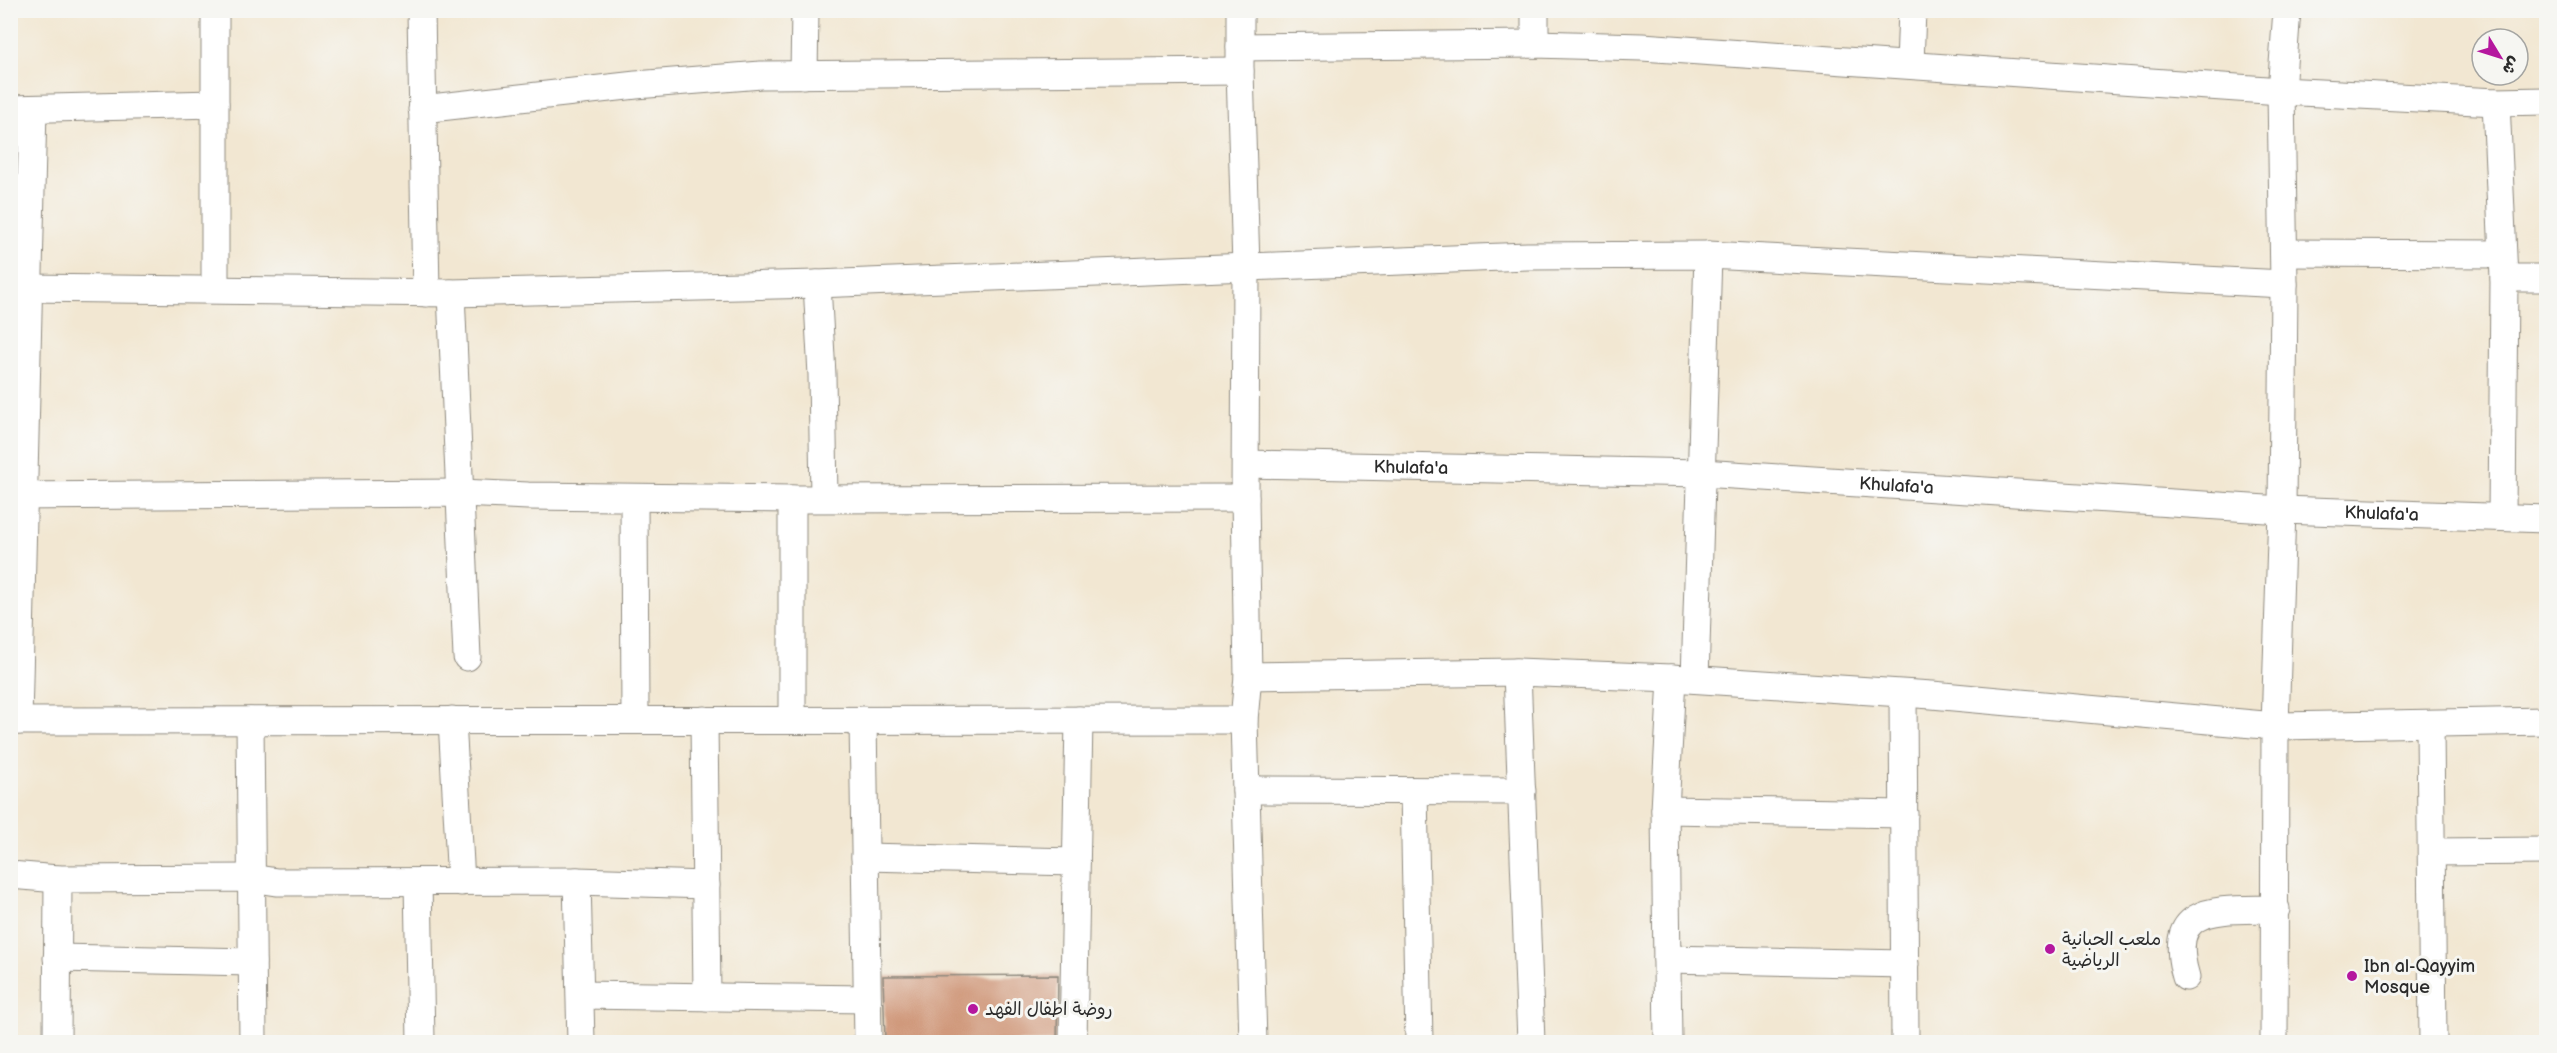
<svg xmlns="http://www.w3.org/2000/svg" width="2557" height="1053" viewBox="0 0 2557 1053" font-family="'Balsamiq Sans','Playpen Sans Arabic',sans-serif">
<rect width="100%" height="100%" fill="#f6f6f2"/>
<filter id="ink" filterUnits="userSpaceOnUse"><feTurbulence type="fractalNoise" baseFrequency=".0167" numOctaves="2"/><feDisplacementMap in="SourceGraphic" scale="12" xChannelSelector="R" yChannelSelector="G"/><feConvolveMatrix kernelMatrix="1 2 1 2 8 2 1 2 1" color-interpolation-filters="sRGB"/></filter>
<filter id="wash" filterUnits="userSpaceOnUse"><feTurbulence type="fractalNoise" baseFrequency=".008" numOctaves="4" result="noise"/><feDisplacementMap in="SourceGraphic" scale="24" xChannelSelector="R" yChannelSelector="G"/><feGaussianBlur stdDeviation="1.35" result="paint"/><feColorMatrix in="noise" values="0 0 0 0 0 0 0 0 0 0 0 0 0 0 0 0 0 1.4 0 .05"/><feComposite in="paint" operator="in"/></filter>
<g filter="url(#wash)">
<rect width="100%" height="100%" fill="#f2e7d2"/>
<g id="blocks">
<path fill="#d0997c" d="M 1058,975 L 1057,1042 L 885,1042 L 883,976 Z"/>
</g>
</g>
<g filter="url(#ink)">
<use href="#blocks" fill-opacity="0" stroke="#8e897e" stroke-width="1.5"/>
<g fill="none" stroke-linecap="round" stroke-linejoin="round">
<defs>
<g id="minor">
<path d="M 215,10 L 215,289"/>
<path d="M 421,10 L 426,293"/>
<path d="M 1240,10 L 1240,71 L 1246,266 L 1245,498 L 1248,676 L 1244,720 L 1253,1042"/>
<path d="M 1535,10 L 1535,44"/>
<path d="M 1240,47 L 1535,44 L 1642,47 L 2281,91 L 2496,102 L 2546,101"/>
<path d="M 1910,64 L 1912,10"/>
<path d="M 804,75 L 805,10"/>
<path d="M 2496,102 L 2504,278 L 2502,517"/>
<path d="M 10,109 L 215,104"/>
<path d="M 422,109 L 636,85 L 761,75 L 1240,71"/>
<path d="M 2284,253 L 2502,254"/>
<path d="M 2504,278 L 2546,278"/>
<path d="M 817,284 L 822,375 L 824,498"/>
<path d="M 28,288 L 451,293 L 817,284 L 1527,256 L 1708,255 L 2284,284"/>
<path d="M 451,293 L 467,657"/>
<path id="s1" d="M 1246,464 L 1702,473 L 2282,510 L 2546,519"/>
<path d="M 10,496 L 461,493 L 528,496 L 792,499 L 1245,498"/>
<path d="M 634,498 L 635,720"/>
<path d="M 792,499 L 792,720"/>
<path d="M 1517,672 L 1531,1042"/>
<path d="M 1248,676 L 1517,672 L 1672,678 L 1932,695 L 2275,726 L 2546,721"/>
<path d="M 1695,679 L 1708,255"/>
<path d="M 1903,694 L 1905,1042"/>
<path d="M 452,720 L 461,882"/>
<path d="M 704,720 L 707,997"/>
<path d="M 863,720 L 868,1042"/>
<path d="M 10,721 L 1244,720"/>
<path d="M 18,721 L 33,109"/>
<path d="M 250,721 L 253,1042"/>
<path d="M 2430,725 L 2433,1042"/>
<path d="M 1246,790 L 1522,791"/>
<path d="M 1414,791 L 1419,1042"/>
<path d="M 1665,810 L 1904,814"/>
<path d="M 2432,852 L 2546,851"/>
<path d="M 865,857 L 1076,862"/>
<path d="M 10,875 L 58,879 L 251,878 L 277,882 L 577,881 L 706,885"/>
<path d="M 577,881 L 581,1042"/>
<path d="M 418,882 L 421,1042"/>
<path d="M 57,958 L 252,962"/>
<path d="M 1667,959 L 1905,964"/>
<path d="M 2186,977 C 2164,901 2222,911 2276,909"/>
<path d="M 581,995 L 867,999"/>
<path d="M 57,1042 L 58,879"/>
<path d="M 1073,1042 L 1079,720"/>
<path d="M 1668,1042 L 1665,810 L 1672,678"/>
<path d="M 2274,1042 L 2275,726 L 2282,510 L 2284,284 L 2281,91 L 2287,10"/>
</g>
</defs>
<use href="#minor" stroke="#8e897e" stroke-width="29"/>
<use href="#minor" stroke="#fff" stroke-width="27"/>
</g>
</g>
<g fill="#b5179e" stroke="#f6f6f2" stroke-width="2">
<circle cx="2050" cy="949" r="6"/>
<circle cx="2352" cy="976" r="6"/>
<circle cx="973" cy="1009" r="6"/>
</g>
<g text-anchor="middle" stroke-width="6" stroke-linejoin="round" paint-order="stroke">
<g font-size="18" fill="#2b2b2b" stroke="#f6f6f2">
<text dy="6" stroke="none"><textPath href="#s1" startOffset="165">Khulafa'a</textPath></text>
<text dy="6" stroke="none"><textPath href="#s1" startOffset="651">Khulafa'a</textPath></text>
<text dy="6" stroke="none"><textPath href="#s1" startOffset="1137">Khulafa'a</textPath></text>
</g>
<g font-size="18" fill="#2b2b2b" stroke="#f6f6f2" text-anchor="start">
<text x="2062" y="945">ملعب الحبانية<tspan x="2062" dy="21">الرياضية</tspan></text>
<text x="2364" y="972">Ibn al-Qayyim<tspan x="2364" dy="21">Mosque</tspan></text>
<text x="985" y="1015">روضة اطفال الفهد</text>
</g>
</g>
<rect width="2557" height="1053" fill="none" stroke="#f6f6f2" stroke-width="36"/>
<g transform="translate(2500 57) rotate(128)"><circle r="28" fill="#f6f6f2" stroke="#a5a5a2" stroke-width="1.5"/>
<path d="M0-4.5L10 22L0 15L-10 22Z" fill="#b5179e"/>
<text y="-9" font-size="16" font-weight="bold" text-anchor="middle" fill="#2b2b2b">ش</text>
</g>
</svg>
